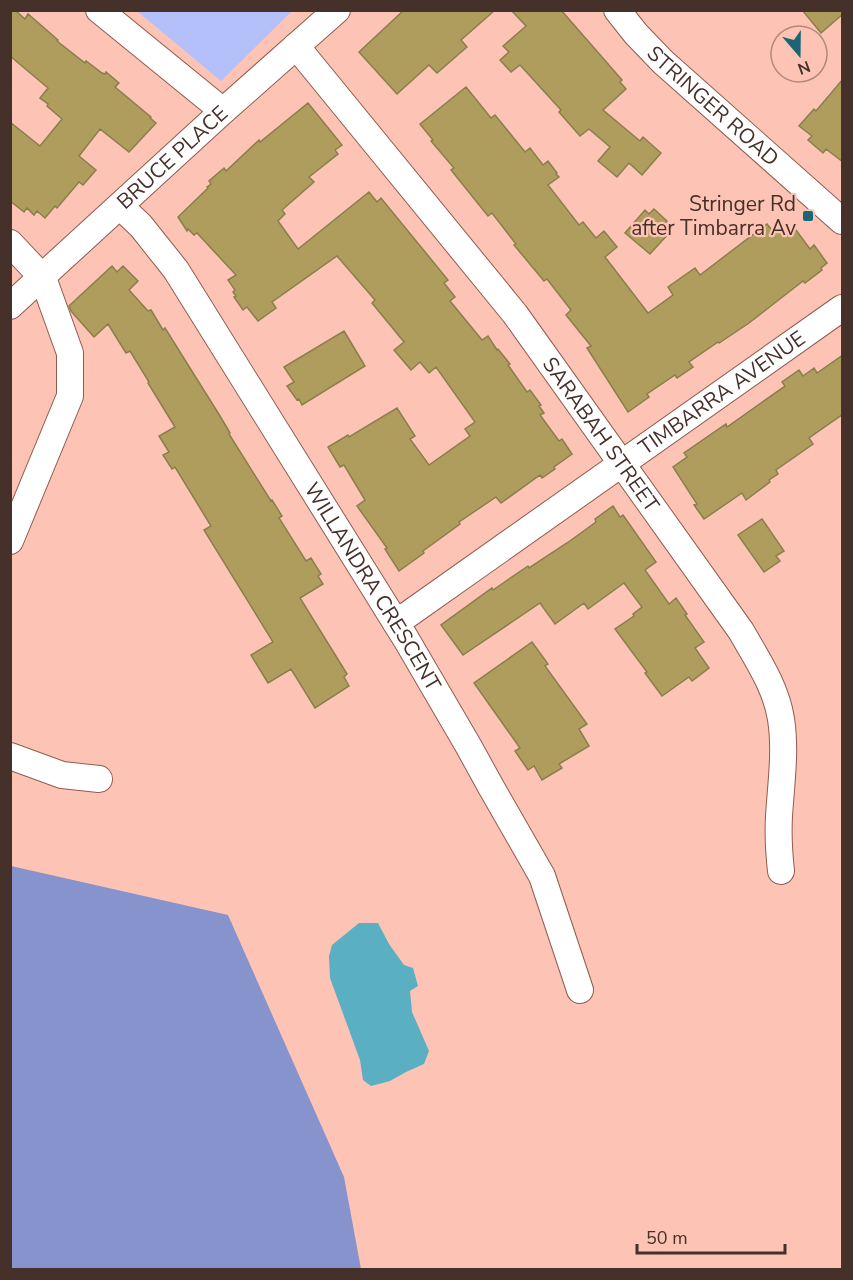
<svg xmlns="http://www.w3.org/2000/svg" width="853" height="1280" viewBox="0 0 853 1280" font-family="'Nunito Sans',sans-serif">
<rect width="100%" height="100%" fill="#fdc3b4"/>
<path fill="#b3c0f9" d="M 137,11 L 292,11 L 221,81 Z"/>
<path fill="#8793cc" d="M 11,866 L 228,915 L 344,1177 L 361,1269 L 11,1269 Z"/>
<path fill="#5aafc2" d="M 359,923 L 378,923 L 389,944 L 404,965 L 413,968 L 418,986 L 410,991 L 412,1012 L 429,1051 L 424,1064 L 406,1072 L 390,1081 L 371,1086 L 363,1080 L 360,1060 L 330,978 L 329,956 L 332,945 Z"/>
<path fill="#ae9d5d" stroke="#8b7e4d" stroke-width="1.5" d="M 10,10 L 15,10 L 25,19 L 28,14 L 58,40 L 57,41 L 85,63 L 86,61 L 102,73 L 105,74 L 106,72 L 119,83 L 115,87 L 151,117 L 150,118 L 156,123 L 129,152 L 100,129 L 79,156 L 96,170 L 83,185 L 79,182 L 57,208 L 55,206 L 45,218 L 37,211 L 34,215 L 27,208 L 24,212 L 10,201 L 10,122 L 40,146 L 62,119 L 47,106 L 48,104 L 40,98 L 48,88 L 10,56 Z
M 404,10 L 495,10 L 461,40 L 467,47 L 437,73 L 429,65 L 397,94 L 359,52 Z
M 511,10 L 561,10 L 622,80 L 620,82 L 626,89 L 603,110 L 640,141 L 643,137 L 661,153 L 642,175 L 629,163 L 617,177 L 598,161 L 610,147 L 589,129 L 580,136 L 559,112 L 561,110 L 520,65 L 511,72 L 500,60 L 509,52 L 503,46 L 526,26 Z
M 802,10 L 843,10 L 843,14 L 821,33 Z
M 843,79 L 843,162 L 826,149 L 823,153 L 808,140 L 812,136 L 799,126 L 814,109 L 816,111 Z
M 466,87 L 491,118 L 495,115 L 525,152 L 530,148 L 543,165 L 548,161 L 557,173 L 556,174 L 559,177 L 548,185 L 579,225 L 583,222 L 596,238 L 604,231 L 617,247 L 605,257 L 648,313 L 673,295 L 668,287 L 695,268 L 700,275 L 767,224 L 772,230 L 778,225 L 787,236 L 796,230 L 810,249 L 814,245 L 827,263 L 821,268 L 822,270 L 805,283 L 803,281 L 749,323 L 719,343 L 718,342 L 689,362 L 693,367 L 677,378 L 675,375 L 647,394 L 649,397 L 628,412 L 587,348 L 591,346 L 566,315 L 571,310 L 547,279 L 544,281 L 514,245 L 516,244 L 492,213 L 488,216 L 451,170 L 454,168 L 431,141 L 433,140 L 420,124 Z
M 308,103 L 342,145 L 335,150 L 338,154 L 309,177 L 314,182 L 282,210 L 285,214 L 278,221 L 298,249 L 369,192 L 377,202 L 381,198 L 448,280 L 444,283 L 455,297 L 450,301 L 482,340 L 488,336 L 497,350 L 498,349 L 510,364 L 508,365 L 527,392 L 530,390 L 541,405 L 539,406 L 544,413 L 540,415 L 559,441 L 562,439 L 572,454 L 554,467 L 555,469 L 542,478 L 540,475 L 501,503 L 496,497 L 459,522 L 460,524 L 423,551 L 424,553 L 399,571 L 385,549 L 387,548 L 357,506 L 365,500 L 344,465 L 340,467 L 328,447 L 348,435 L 349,437 L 397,408 L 415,436 L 410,439 L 429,465 L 470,436 L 465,429 L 475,422 L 436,367 L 429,373 L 420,362 L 411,370 L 394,350 L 404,342 L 372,303 L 375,300 L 337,256 L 272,302 L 276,308 L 258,321 L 247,307 L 243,310 L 234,297 L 236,296 L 233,292 L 235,290 L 228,280 L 236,275 L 197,233 L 194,235 L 188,229 L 187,231 L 178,217 L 208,188 L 207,187 L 211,184 L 209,181 L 224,168 L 226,171 L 259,140 L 260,142 Z
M 654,209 L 667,221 L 663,226 L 670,232 L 650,254 L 625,233 L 645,210 L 649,214 Z
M 112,266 L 117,272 L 123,266 L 138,281 L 129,290 L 148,311 L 151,310 L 163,330 L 165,328 L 220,416 L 230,433 L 229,434 L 271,501 L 272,500 L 282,516 L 279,518 L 306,561 L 311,558 L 321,574 L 318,576 L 323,584 L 300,598 L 347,674 L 344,677 L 349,686 L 315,708 L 291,669 L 268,683 L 251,655 L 273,642 L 204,530 L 211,526 L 175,467 L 172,469 L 163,455 L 169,452 L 159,436 L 175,427 L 148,383 L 149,382 L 130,351 L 126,353 L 108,324 L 94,337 L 71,311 L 69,306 Z
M 344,331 L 365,366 L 302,405 L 299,399 L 297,400 L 287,386 L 294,382 L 284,367 Z
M 843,355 L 843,414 L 809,438 L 813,444 L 776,470 L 778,474 L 769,480 L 770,482 L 746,500 L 742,493 L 704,519 L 694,505 L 697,504 L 673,467 L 687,457 L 684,453 L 726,424 L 727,427 L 785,386 L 782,382 L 799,370 L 803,376 L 814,368 L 817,373 Z
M 613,506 L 620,517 L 623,515 L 656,562 L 645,570 L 669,604 L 676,598 L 687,614 L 685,615 L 704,642 L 695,648 L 709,668 L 692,681 L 689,677 L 662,696 L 645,673 L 647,672 L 615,629 L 634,616 L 633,614 L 642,607 L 624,583 L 588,609 L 584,603 L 555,624 L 540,603 L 463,655 L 441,625 L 492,588 L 493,590 L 528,566 L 529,568 L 567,543 L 596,522 L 595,519 Z
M 762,519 L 784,551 L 776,556 L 780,561 L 764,572 L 738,535 Z
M 532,642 L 548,664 L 545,666 L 587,724 L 579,729 L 589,746 L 559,764 L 562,768 L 542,780 L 534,766 L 528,770 L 515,751 L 520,748 L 474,683 Z"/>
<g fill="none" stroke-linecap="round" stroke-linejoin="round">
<defs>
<g id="minor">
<path d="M 99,10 L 223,111"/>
<path id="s1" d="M 617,10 L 636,34 L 663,62 L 842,221"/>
<path id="s2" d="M 296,46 L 515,314 L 741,631 C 757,659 776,687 781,719 C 786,751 781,784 779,816 C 778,834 779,853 781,871"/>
<path id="s3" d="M 120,206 L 141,226 L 176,270 L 406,639 L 469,747 L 491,787 L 542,876 L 580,990"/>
<path d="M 10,243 L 43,278 L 70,353 L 70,396 L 10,541"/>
<path id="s4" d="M 10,306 L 223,111 L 337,10"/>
<path id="s5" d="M 396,623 L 842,308"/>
<path d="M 10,756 L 62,775 L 99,779"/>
</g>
</defs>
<use href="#minor" stroke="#8f5c50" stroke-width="28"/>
<use href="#minor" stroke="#fff" stroke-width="26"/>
</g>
<rect fill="#1d6574" stroke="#fdc3b4" stroke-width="2" x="802" y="210" width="12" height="12" rx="3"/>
<g text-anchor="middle" stroke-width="4.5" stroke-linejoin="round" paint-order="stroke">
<g font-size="21" fill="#46302a" stroke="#fdc3b4">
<text dy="7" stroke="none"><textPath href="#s1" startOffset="136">STRINGER ROAD</textPath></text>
<text dy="7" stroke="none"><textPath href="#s4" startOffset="220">BRUCE PLACE</textPath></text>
<text dy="7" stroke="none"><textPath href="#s5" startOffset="399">TIMBARRA AVENUE</textPath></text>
<text dy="7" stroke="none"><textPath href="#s2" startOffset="494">SARABAH STREET</textPath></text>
<text dy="7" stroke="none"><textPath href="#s3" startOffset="458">WILLANDRA CRESCENT</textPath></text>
</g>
<g font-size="21" fill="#46302a" stroke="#fdc3b4" text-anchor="end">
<text x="796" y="211">Stringer Rd<tspan x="796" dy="24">after Timbarra Av</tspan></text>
</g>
</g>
<rect width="853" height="1280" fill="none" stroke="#46302a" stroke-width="24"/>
<g transform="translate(799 54) rotate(160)"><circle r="28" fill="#fdc3b4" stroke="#b4887d" stroke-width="1.5"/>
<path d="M0-4.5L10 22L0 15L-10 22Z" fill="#1d6574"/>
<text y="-9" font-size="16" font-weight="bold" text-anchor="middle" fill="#46302a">N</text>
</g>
<path d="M637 1244v9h148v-9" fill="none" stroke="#46302a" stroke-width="3"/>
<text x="646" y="1244" font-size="18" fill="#46302a" stroke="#fdc3b4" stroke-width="4.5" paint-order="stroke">50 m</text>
</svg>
